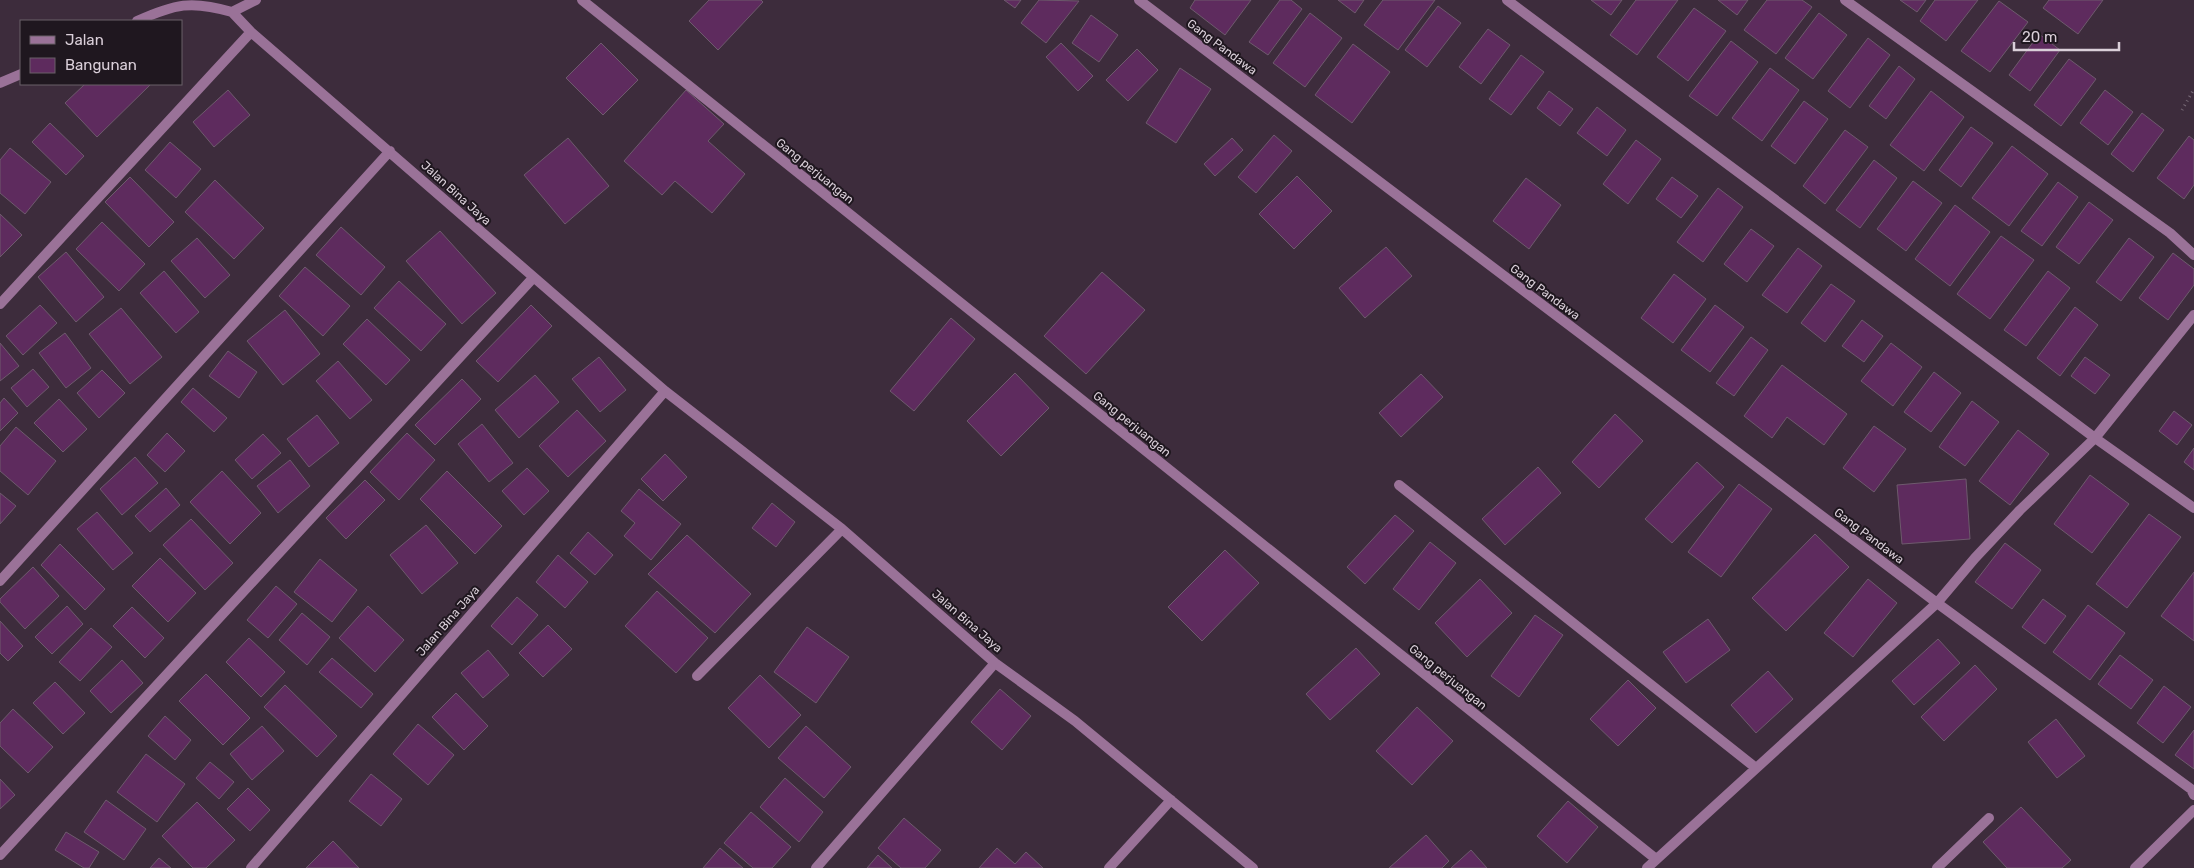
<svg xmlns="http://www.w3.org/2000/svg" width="2194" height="868" viewBox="0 0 2194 868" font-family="Rubik,sans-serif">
<rect width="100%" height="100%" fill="#3d2c3c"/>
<path fill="#5e2b5e" stroke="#6e5a6d" d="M 709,0 L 761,0 L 763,2 L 718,50 L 689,21 Z
M 1004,0 L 1021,0 L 1015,8 Z
M 1039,0 L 1079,1 L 1046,43 L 1021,23 Z
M 1195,0 L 1251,0 L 1225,35 L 1190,8 Z
M 1280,0 L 1291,0 L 1302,9 L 1268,55 L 1249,42 Z
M 1338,0 L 1364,0 L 1355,13 Z
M 1383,0 L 1435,0 L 1398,50 L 1364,25 Z
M 1591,0 L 1622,0 L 1611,15 Z
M 1636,0 L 1678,0 L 1637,55 L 1610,35 Z
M 1718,0 L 1748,0 L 1737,15 Z
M 1767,0 L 1802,0 L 1812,7 L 1776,54 L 1744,30 Z
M 1900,0 L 1926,0 L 1917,12 Z
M 1935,0 L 1978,0 L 1946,41 L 1920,21 Z
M 2049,0 L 2103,0 L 2078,34 L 2043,8 Z
M 1999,1 L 2028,22 L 1990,72 L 1961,51 Z
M 1438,6 L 1461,23 L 1427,67 L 1405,50 Z
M 1694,8 L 1726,31 L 1688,81 L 1657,57 Z
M 1310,13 L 1342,38 L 1305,87 L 1273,63 Z
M 1819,13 L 1847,35 L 1813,79 L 1785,58 Z
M 1091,15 L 1118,35 L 1099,62 L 1072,43 Z
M 1488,29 L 1510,45 L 1481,84 L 1459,67 Z
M 2039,34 L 2060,50 L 2030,91 L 2009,75 Z
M 1868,38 L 1890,55 L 1850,108 L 1828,91 Z
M 1731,41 L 1758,62 L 1717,116 L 1689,96 Z
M 601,43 L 638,80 L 603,115 L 566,78 Z
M 1061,43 L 1093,76 L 1078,91 L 1046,57 Z
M 1353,44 L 1390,72 L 1352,123 L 1315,95 Z
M 1137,49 L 1158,70 L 1128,101 L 1106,80 Z
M 1521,55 L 1544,72 L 1511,115 L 1489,99 Z
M 2069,59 L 2096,79 L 2061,126 L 2034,105 Z
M 1899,66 L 1915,79 L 1886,119 L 1869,106 Z
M 1180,68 L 1211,89 L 1176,143 L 1146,123 Z
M 1770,68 L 1799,90 L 1762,141 L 1732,118 Z
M 85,84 L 151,84 L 97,137 L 65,103 Z
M 228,90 L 250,115 L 214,147 L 193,122 Z
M 686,90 L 724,124 L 708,141 L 745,174 L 712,213 L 675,181 L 662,195 L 624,161 Z
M 2105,90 L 2133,112 L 2108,145 L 2080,123 Z
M 1549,91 L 1573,109 L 1560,126 L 1537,108 Z
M 1931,91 L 1964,117 L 1924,171 L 1890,145 Z
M 1804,101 L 1828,119 L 1795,164 L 1771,146 Z
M 1597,107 L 1626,130 L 1607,156 L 1577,133 Z
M 2142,113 L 2164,130 L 2133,172 L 2111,154 Z
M 50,123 L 84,156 L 66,175 L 32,142 Z
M 1971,127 L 1993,143 L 1961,187 L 1939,170 Z
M 1845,130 L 1868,147 L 1825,204 L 1803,186 Z
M 1274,135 L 1292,151 L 1256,193 L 1238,177 Z
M 2189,136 L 2194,140 L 2194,185 L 2184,199 L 2157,178 Z
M 568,138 L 609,186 L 565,224 L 524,175 Z
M 1232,138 L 1243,150 L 1215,176 L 1204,164 Z
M 1636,140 L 1661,159 L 1628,204 L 1603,184 Z
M 170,142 L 201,169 L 176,198 L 145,170 Z
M 2012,146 L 2048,174 L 2009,226 L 1972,198 Z
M 10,148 L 51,182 L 25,214 L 0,193 L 0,160 Z
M 1874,160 L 1897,178 L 1860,228 L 1836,210 Z
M 1297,176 L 1332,211 L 1294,249 L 1259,214 Z
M 130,177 L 174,222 L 149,247 L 105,202 Z
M 1672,177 L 1698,196 L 1681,218 L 1656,199 Z
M 1526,178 L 1561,205 L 1529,249 L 1493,221 Z
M 215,180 L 264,228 L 234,259 L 185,212 Z
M 1913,181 L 1942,203 L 1906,251 L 1877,229 Z
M 2058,182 L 2078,197 L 2042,246 L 2021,231 Z
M 1718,188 L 1743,207 L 1703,262 L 1677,242 Z
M 2089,202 L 2113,220 L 2079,264 L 2056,247 Z
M 1955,205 L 1990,232 L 1950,286 L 1915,259 Z
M 0,214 L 22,235 L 0,257 Z
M 102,222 L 145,264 L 119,291 L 76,249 Z
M 341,227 L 385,267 L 361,295 L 316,255 Z
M 1751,229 L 1774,246 L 1747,282 L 1724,264 Z
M 440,231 L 496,293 L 462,324 L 406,261 Z
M 2001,236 L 2034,260 L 1990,319 L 1957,294 Z
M 197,238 L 230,275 L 205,298 L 171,261 Z
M 2129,238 L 2154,257 L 2121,301 L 2096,282 Z
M 1386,247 L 1412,276 L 1365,318 L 1339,288 Z
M 1798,248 L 1822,266 L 1787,313 L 1762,295 Z
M 66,252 L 104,297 L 76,322 L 38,277 Z
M 2173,253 L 2194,269 L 2194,285 L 2168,320 L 2139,298 Z
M 305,267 L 350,306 L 323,336 L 279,296 Z
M 164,271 L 199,312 L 176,333 L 140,293 Z
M 2048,271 L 2070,288 L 2026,346 L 2004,330 Z
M 1102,272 L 1145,310 L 1086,374 L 1044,336 Z
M 1674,274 L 1706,299 L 1673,343 L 1641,318 Z
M 399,281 L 446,324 L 421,351 L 374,308 Z
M 1831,284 L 1855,301 L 1825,342 L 1801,323 Z
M 40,305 L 57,323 L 23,355 L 6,336 Z
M 531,305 L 552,326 L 498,382 L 476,361 Z
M 1715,305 L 1744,327 L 1710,372 L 1681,350 Z
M 2075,307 L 2098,325 L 2060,376 L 2037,358 Z
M 121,308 L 162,357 L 130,384 L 89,334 Z
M 285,310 L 320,354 L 283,385 L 247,341 Z
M 951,318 L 975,339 L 914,411 L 890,391 Z
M 367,319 L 410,360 L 386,385 L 343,344 Z
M 1862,320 L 1883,336 L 1864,362 L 1842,346 Z
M 65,333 L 91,368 L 66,388 L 39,353 Z
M 1751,337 L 1768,350 L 1734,396 L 1716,383 Z
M 0,343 L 19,366 L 0,381 Z
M 1891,343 L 1922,367 L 1893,406 L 1861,381 Z
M 228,351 L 257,372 L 239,398 L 209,376 Z
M 599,357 L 626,390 L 600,412 L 572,379 Z
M 2085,357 L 2110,375 L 2095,394 L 2071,376 Z
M 338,361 L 372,400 L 350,419 L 316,381 Z
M 1782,365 L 1847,414 L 1824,445 L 1787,417 L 1772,438 L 1744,416 Z
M 33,369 L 49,387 L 27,407 L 11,388 Z
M 102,370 L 125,393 L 99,418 L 77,393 Z
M 1934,372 L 1961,393 L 1931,432 L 1904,412 Z
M 1015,373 L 1049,408 L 1001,456 L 967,421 Z
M 1421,374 L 1443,397 L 1401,437 L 1379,413 Z
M 535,375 L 559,402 L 519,438 L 495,410 Z
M 462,379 L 481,399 L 435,445 L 415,425 Z
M 193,388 L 227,418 L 214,432 L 181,402 Z
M 4,398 L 18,413 L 0,431 L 0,403 Z
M 59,399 L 87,429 L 63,452 L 34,423 Z
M 1972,401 L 1999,422 L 1965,466 L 1939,447 Z
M 577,410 L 606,441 L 568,477 L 539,446 Z
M 2174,411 L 2192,425 L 2177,445 L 2159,431 Z
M 1615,414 L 1643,441 L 1599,488 L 1572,462 Z
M 317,415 L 339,443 L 309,467 L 287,439 Z
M 482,424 L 513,463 L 489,482 L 458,444 Z
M 1874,426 L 1906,449 L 1874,492 L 1843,468 Z
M 16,427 L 56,461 L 28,495 L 0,471 L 0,446 Z
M 2018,430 L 2049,454 L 2010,505 L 1979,481 Z
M 167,433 L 185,451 L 165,472 L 147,455 Z
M 407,433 L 435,460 L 399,500 L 370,472 Z
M 263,434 L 281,453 L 252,479 L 235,460 Z
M 2194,448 L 2194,470 L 2184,462 Z
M 665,454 L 687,477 L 663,501 L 641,479 Z
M 135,457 L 158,483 L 122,515 L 100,489 Z
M 290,460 L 310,486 L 278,513 L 257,486 Z
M 1697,462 L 1724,487 L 1672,543 L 1645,519 Z
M 1538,467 L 1561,493 L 1505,545 L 1482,519 Z
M 527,468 L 549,491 L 524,515 L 502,491 Z
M 222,471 L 261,513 L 230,544 L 190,502 Z
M 447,471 L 502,526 L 475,554 L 420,499 Z
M 2090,475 L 2129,504 L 2092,553 L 2054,524 Z
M 1966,479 L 1970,539 L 1902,544 L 1897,485 Z
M 365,480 L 385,500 L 346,539 L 326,518 Z
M 1739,484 L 1772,509 L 1721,577 L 1688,552 Z
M 166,488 L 180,505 L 150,532 L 135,516 Z
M 639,489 L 681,524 L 651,560 L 624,536 L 635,523 L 621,511 Z
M 0,493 L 16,506 L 0,524 Z
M 772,503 L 795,522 L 776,547 L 752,528 Z
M 97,512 L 133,553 L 113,570 L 77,529 Z
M 2149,514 L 2181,537 L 2127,608 L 2096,584 Z
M 1395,515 L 1414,531 L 1365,584 L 1347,567 Z
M 191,519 L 233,563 L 205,590 L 163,545 Z
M 426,525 L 458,563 L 422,594 L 390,555 Z
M 588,532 L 613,555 L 595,575 L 570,553 Z
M 1815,534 L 1849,567 L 1786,631 L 1752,598 Z
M 687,535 L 751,594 L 715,633 L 648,574 Z
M 1430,542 L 1456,563 L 1419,610 L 1393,589 Z
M 2005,543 L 2041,570 L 2012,609 L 1975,582 Z
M 60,544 L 105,589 L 85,610 L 41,565 Z
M 1225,550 L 1259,583 L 1202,641 L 1168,607 Z
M 558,555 L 588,582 L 565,608 L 536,582 Z
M 160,558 L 196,593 L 168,622 L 132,586 Z
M 320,559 L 357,590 L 332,622 L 294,592 Z
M 33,567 L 59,596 L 25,629 L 0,602 L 0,599 Z
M 2194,572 L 2194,641 L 2161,616 Z
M 1480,579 L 1512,613 L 1467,657 L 1435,623 Z
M 1868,579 L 1897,603 L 1853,657 L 1824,633 Z
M 276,586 L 297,604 L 268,638 L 247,620 Z
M 657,591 L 708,638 L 676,673 L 625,626 Z
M 517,597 L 538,615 L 512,645 L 491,626 Z
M 2043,599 L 2066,616 L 2045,644 L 2022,627 Z
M 2088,605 L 2125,633 L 2090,680 L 2053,652 Z
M 67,606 L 83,624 L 52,654 L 35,637 Z
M 368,606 L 404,640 L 375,672 L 339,638 Z
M 132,607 L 164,638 L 145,658 L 113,626 Z
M 302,613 L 330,637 L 307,665 L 279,640 Z
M 1535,615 L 1563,635 L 1519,697 L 1491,676 Z
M 1708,619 L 1730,650 L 1686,683 L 1663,652 Z
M 0,621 L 23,646 L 8,661 L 0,653 Z
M 548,625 L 572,649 L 543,677 L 519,653 Z
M 807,627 L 849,657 L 816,703 L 774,672 Z
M 91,628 L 112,647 L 80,681 L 59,662 Z
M 249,638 L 285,672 L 261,697 L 226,662 Z
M 1938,639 L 1960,663 L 1914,705 L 1892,681 Z
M 1356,648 L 1380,674 L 1330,720 L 1306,694 Z
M 488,650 L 509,675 L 483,698 L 461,673 Z
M 2120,655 L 2153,680 L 2131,709 L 2098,684 Z
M 332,658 L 373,694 L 361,708 L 319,672 Z
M 122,660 L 143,683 L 111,713 L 90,691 Z
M 1975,665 L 1997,689 L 1944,741 L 1921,717 Z
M 1768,671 L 1793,699 L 1756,733 L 1731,705 Z
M 206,674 L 250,718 L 223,745 L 179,701 Z
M 760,675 L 801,715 L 769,748 L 728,708 Z
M 1628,680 L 1656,708 L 1618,746 L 1590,719 Z
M 55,682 L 85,713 L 63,734 L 33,703 Z
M 285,685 L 337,736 L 317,757 L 264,707 Z
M 2164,686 L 2191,707 L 2163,743 L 2137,723 Z
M 1000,689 L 1031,716 L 1002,750 L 971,722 Z
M 456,693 L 488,726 L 464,750 L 432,717 Z
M 1417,707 L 1453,741 L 1412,785 L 1376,751 Z
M 13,709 L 53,747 L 28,773 L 0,746 L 0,723 Z
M 165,716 L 191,740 L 175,760 L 148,736 Z
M 2056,719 L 2085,756 L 2057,778 L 2028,742 Z
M 418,724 L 454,755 L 428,785 L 393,754 Z
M 262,726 L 284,751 L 252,780 L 230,754 Z
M 806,726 L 851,767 L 824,798 L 778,758 Z
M 2194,730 L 2194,769 L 2175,755 Z
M 146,754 L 185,784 L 157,822 L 117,792 Z
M 210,762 L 234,782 L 219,799 L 196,778 Z
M 371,774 L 402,799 L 381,826 L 349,801 Z
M 785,778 L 823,812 L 799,842 L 760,807 Z
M 0,779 L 15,795 L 0,809 Z
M 248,788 L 270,810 L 250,831 L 227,809 Z
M 106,800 L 146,829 L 124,860 L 84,832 Z
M 1568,801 L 1598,827 L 1567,863 L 1537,836 Z
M 197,802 L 235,840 L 206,868 L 193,868 L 162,836 Z
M 2021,807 L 2071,860 L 2062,868 L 2007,868 L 1983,842 Z
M 751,812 L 791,847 L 772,868 L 753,868 L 724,843 Z
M 904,818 L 941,850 L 925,868 L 901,868 L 878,848 Z
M 66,832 L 99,852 L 89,868 L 84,868 L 55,850 Z
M 1426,835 L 1449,861 L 1442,868 L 1389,868 Z
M 333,841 L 359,868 L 306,868 Z
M 720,848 L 743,868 L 703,868 Z
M 997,848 L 1015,864 L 1026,852 L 1043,868 L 979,868 Z
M 1471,850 L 1487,868 L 1451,868 Z
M 878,855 L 892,868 L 867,868 Z
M 159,858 L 171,868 L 150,868 Z"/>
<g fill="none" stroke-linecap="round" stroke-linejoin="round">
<path stroke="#756774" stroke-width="3" stroke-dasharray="1 4" stroke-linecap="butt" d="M 2182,110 L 2194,89"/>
<path stroke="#9a7298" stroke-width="10" d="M 1937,868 L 1989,818"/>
<path stroke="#9a7298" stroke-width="10" d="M 582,0 L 1656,859
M 1139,0 L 1937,603 L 2191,789 L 2194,795
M 1507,0 L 2095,438 L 2194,508
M 1845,0 L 2170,233 L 2194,255
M 232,12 L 251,32 L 665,391 L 251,868
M 137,21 C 175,4 191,0 232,12 L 256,0
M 0,83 L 21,74
M 0,304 L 251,32
M 665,391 L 842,529 L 995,663 L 1075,721 L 1253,868
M 1399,485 L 1756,768
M 0,581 L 390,151
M 697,676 L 842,529
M 0,855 L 533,278
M 816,868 L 995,663
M 1109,868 L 1171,800
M 1647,868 L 1937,603 L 1975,558 L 2020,510 L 2095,438 L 2194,315
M 2135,868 L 2194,810"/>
</g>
<g text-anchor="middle" stroke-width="4" stroke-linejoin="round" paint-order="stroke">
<g font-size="12" fill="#dacfd9" stroke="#1f171f">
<text transform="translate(1222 47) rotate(37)" y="4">Gang Pandawa</text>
<text transform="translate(815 171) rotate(39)" y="4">Gang perjuangan</text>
<text transform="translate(456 193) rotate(42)" y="4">Jalan Bina Jaya</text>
<text transform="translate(1545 292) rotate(37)" y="4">Gang Pandawa</text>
<text transform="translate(1132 424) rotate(39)" y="4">Gang perjuangan</text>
<text transform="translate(1869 536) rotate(37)" y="4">Gang Pandawa</text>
<text transform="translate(448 621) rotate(-49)" y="4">Jalan Bina Jaya</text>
<text transform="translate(967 621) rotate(41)" y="4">Jalan Bina Jaya</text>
<text transform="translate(1448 677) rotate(39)" y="4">Gang perjuangan</text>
</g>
</g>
<rect x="20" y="20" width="162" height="65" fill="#1f171f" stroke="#6a6169"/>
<rect x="30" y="36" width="25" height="8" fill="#9a7298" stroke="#6a6169"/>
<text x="65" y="45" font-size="15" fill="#dacfd9">Jalan</text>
<rect x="30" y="58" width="25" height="15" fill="#5e2b5e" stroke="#6a6169"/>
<text x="65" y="70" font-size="15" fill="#dacfd9">Bangunan</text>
<path d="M2014 42v8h105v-8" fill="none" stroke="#dacfd9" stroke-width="2.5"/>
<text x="2022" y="42" font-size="15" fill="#dacfd9" stroke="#1f171f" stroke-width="4" paint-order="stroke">20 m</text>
</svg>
